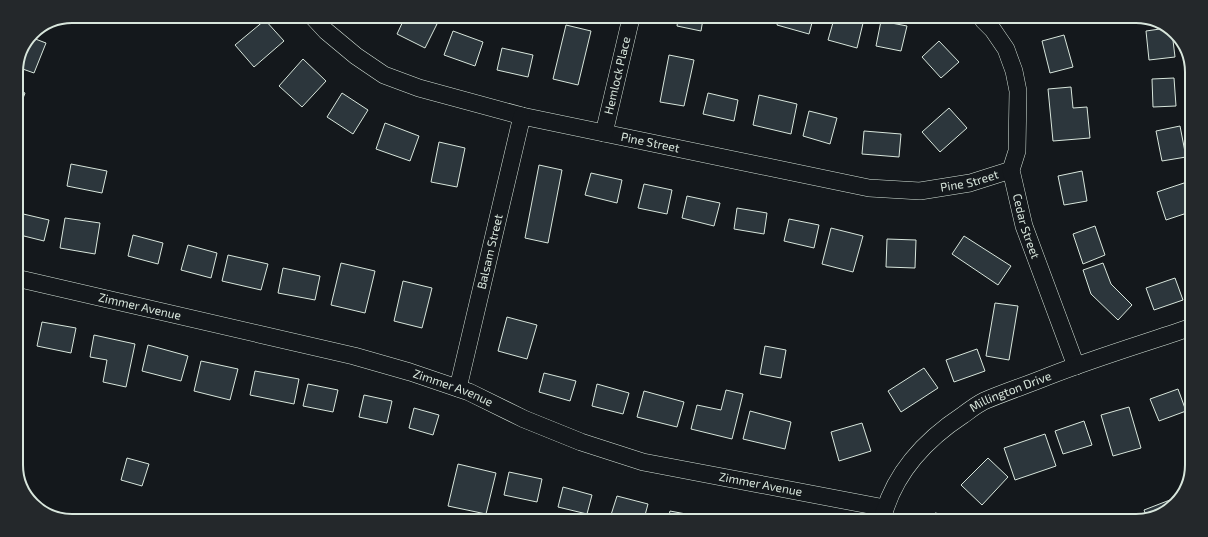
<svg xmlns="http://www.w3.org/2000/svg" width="1208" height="537" viewBox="0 0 1208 537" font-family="'Exo 2',sans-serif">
<rect width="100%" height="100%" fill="#14181c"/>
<path fill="#2c363c" stroke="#d8e6dc" d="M 405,17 L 423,17 L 437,24 L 425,48 L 397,34 Z
M 678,18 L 703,19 L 701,31 L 677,26 Z
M 743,19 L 760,19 L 758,23 Z
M 778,19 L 813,19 L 809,34 L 777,25 Z
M 834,19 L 864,19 L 857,48 L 828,40 Z
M 265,20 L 284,41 L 254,67 L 235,45 Z
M 881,21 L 907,26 L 901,51 L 876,46 Z
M 566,25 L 591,31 L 578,85 L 553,79 Z
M 1167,28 L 1172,32 L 1175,57 L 1149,60 L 1146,31 Z
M 453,31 L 483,42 L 475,66 L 444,55 Z
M 1064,35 L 1073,67 L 1050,73 L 1042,41 Z
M 30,37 L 46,43 L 34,73 L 17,67 Z
M 939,41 L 959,62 L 941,78 L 922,57 Z
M 502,48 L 533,55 L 528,77 L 497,70 Z
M 669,55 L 694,60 L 684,106 L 660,102 Z
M 303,59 L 326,81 L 302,107 L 279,86 Z
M 1174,78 L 1176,106 L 1153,107 L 1152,79 Z
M 1071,87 L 1073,108 L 1087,107 L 1090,138 L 1053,141 L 1048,89 Z
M 16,89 L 25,93 L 16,117 Z
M 342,93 L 368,110 L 353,134 L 327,117 Z
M 708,93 L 738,100 L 734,121 L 703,114 Z
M 759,95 L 797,104 L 791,134 L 753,125 Z
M 949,108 L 967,128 L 940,152 L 922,132 Z
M 809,111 L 837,118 L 830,144 L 803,136 Z
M 385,123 L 419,136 L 410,161 L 376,149 Z
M 1180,126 L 1186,157 L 1162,161 L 1156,131 Z
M 864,131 L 901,134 L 899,157 L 862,154 Z
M 439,142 L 465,148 L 457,187 L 431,182 Z
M 71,164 L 107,171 L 102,193 L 67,186 Z
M 539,165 L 562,170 L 548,243 L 525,238 Z
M 1082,171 L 1087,201 L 1064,205 L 1058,176 Z
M 591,173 L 622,180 L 617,203 L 585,195 Z
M 1190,181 L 1190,212 L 1166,220 L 1157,192 Z
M 644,184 L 672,190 L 667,214 L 638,208 Z
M 687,196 L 720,203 L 714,226 L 682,218 Z
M 737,208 L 767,213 L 764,234 L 734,229 Z
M 19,213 L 49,220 L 44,241 L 16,234 L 16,226 Z
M 65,218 L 100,223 L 95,254 L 60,248 Z
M 789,219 L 819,225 L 814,248 L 784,241 Z
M 1095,226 L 1105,255 L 1083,264 L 1073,234 Z
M 831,228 L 863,236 L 853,272 L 822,264 Z
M 133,235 L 163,243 L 158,264 L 128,256 Z
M 964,236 L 1011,266 L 998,285 L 952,254 Z
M 887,239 L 916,240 L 915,268 L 886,267 Z
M 188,245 L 217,253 L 211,278 L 181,270 Z
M 228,255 L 268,264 L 261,290 L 222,281 Z
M 341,263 L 375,271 L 365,313 L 331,305 Z
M 1103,263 L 1111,284 L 1132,305 L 1118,320 L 1091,294 L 1083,270 Z
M 283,268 L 320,276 L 315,300 L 278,293 Z
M 1175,278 L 1183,300 L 1154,310 L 1146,288 Z
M 403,281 L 432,288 L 422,328 L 394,321 Z
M 995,303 L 1018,306 L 1009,360 L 986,356 Z
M 507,317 L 537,325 L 527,359 L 498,351 Z
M 16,319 L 19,319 L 16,331 Z
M 42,322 L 76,328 L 71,353 L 37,346 Z
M 94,335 L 135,344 L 126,387 L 103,382 L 107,360 L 90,357 Z
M 148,345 L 188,356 L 181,381 L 142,371 Z
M 765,346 L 786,350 L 781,378 L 760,374 Z
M 977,349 L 985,371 L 954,382 L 946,360 Z
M 201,361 L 238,369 L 230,400 L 194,391 Z
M 924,368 L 938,388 L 901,412 L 888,391 Z
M 255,371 L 299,379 L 294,404 L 250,395 Z
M 544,373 L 576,381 L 570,401 L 539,392 Z
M 308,384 L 338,390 L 333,412 L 303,406 Z
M 597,384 L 629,393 L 623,414 L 592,406 Z
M 1178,389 L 1186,411 L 1159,421 L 1150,399 Z
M 726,390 L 743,394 L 732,439 L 691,429 L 697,405 L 721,410 Z
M 644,391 L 684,402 L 677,427 L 637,417 Z
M 364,395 L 392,401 L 387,423 L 359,417 Z
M 1129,407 L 1141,448 L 1113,456 L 1101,415 Z
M 414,408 L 439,415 L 433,435 L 409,428 Z
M 750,411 L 791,422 L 785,449 L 743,439 Z
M 1084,421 L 1092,445 L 1063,454 L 1055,431 Z
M 862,423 L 871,451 L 839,461 L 831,432 Z
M 1045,434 L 1056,466 L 1015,480 L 1004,448 Z
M 127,458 L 149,464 L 142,486 L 121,480 Z
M 988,458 L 1008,477 L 982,505 L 961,485 Z
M 458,464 L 496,473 L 486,514 L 448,506 Z
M 509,472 L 542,479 L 537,502 L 504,495 Z
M 563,487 L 592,495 L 587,514 L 558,507 Z
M 617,496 L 648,504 L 644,519 L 610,518 Z
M 1175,498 L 1176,501 L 1167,511 L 1147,518 L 1144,510 Z
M 670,511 L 702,517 L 701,519 L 668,519 Z
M 935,513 L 962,518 L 961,520 L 934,520 Z"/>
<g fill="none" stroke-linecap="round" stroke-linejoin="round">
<defs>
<g id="street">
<path id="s1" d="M 313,17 L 326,31 L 356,56 L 384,75 L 419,88 L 522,116 L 869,188 L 920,191 L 970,183 L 1011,170"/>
<path id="s2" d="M 983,20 L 993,30 L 1006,49 L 1014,71 L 1018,91 L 1017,151 L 1011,170 L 1024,226 L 1076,366"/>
<path id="s3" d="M 604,133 L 631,18"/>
<path id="s4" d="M 16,278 L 354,356 L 410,372 L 469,392 L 524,419 L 581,442 L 643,462 L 885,508"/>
<path id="s5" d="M 458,388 L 522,116"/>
<path id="s6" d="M 882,520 C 893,475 925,440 963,415 C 970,410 976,405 984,401 C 1005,392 1027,385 1049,376 C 1095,358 1142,344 1189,328"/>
</g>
</defs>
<use href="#street" stroke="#d8e6dc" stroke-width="18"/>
<use href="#street" stroke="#14181c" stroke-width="17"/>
</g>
<g text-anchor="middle" stroke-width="3" stroke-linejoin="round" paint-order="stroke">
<g font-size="12" fill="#d8e6dc" stroke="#14181c">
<text dy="4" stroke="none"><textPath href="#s3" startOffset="59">Hemlock Place</textPath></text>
<text dy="4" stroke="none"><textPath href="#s1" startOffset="367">Pine Street</textPath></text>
<text dy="4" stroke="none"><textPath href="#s1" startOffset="692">Pine Street</textPath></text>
<text dy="4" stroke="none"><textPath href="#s2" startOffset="219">Cedar Street</textPath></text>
<text dy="4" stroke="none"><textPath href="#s5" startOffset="140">Balsam Street</textPath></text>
<text dy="4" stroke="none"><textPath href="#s4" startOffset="127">Zimmer Avenue</textPath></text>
<text dy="4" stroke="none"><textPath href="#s4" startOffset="451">Zimmer Avenue</textPath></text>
<text dy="4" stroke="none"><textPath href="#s6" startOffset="189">Millington Drive</textPath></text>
<text dy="4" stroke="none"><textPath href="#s4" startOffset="775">Zimmer Avenue</textPath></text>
</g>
</g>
<path d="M0 0H1208V537H0ZM72 23H1136A49 49 0 0 1 1185 72V465A49 49 0 0 1 1136 514H72A49 49 0 0 1 23 465V72A49 49 0 0 1 72 23Z" fill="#24282b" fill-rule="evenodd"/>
<path fill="none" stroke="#d8e6dc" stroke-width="2" d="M72 23H1136A49 49 0 0 1 1185 72V465A49 49 0 0 1 1136 514H72A49 49 0 0 1 23 465V72A49 49 0 0 1 72 23Z"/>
</svg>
